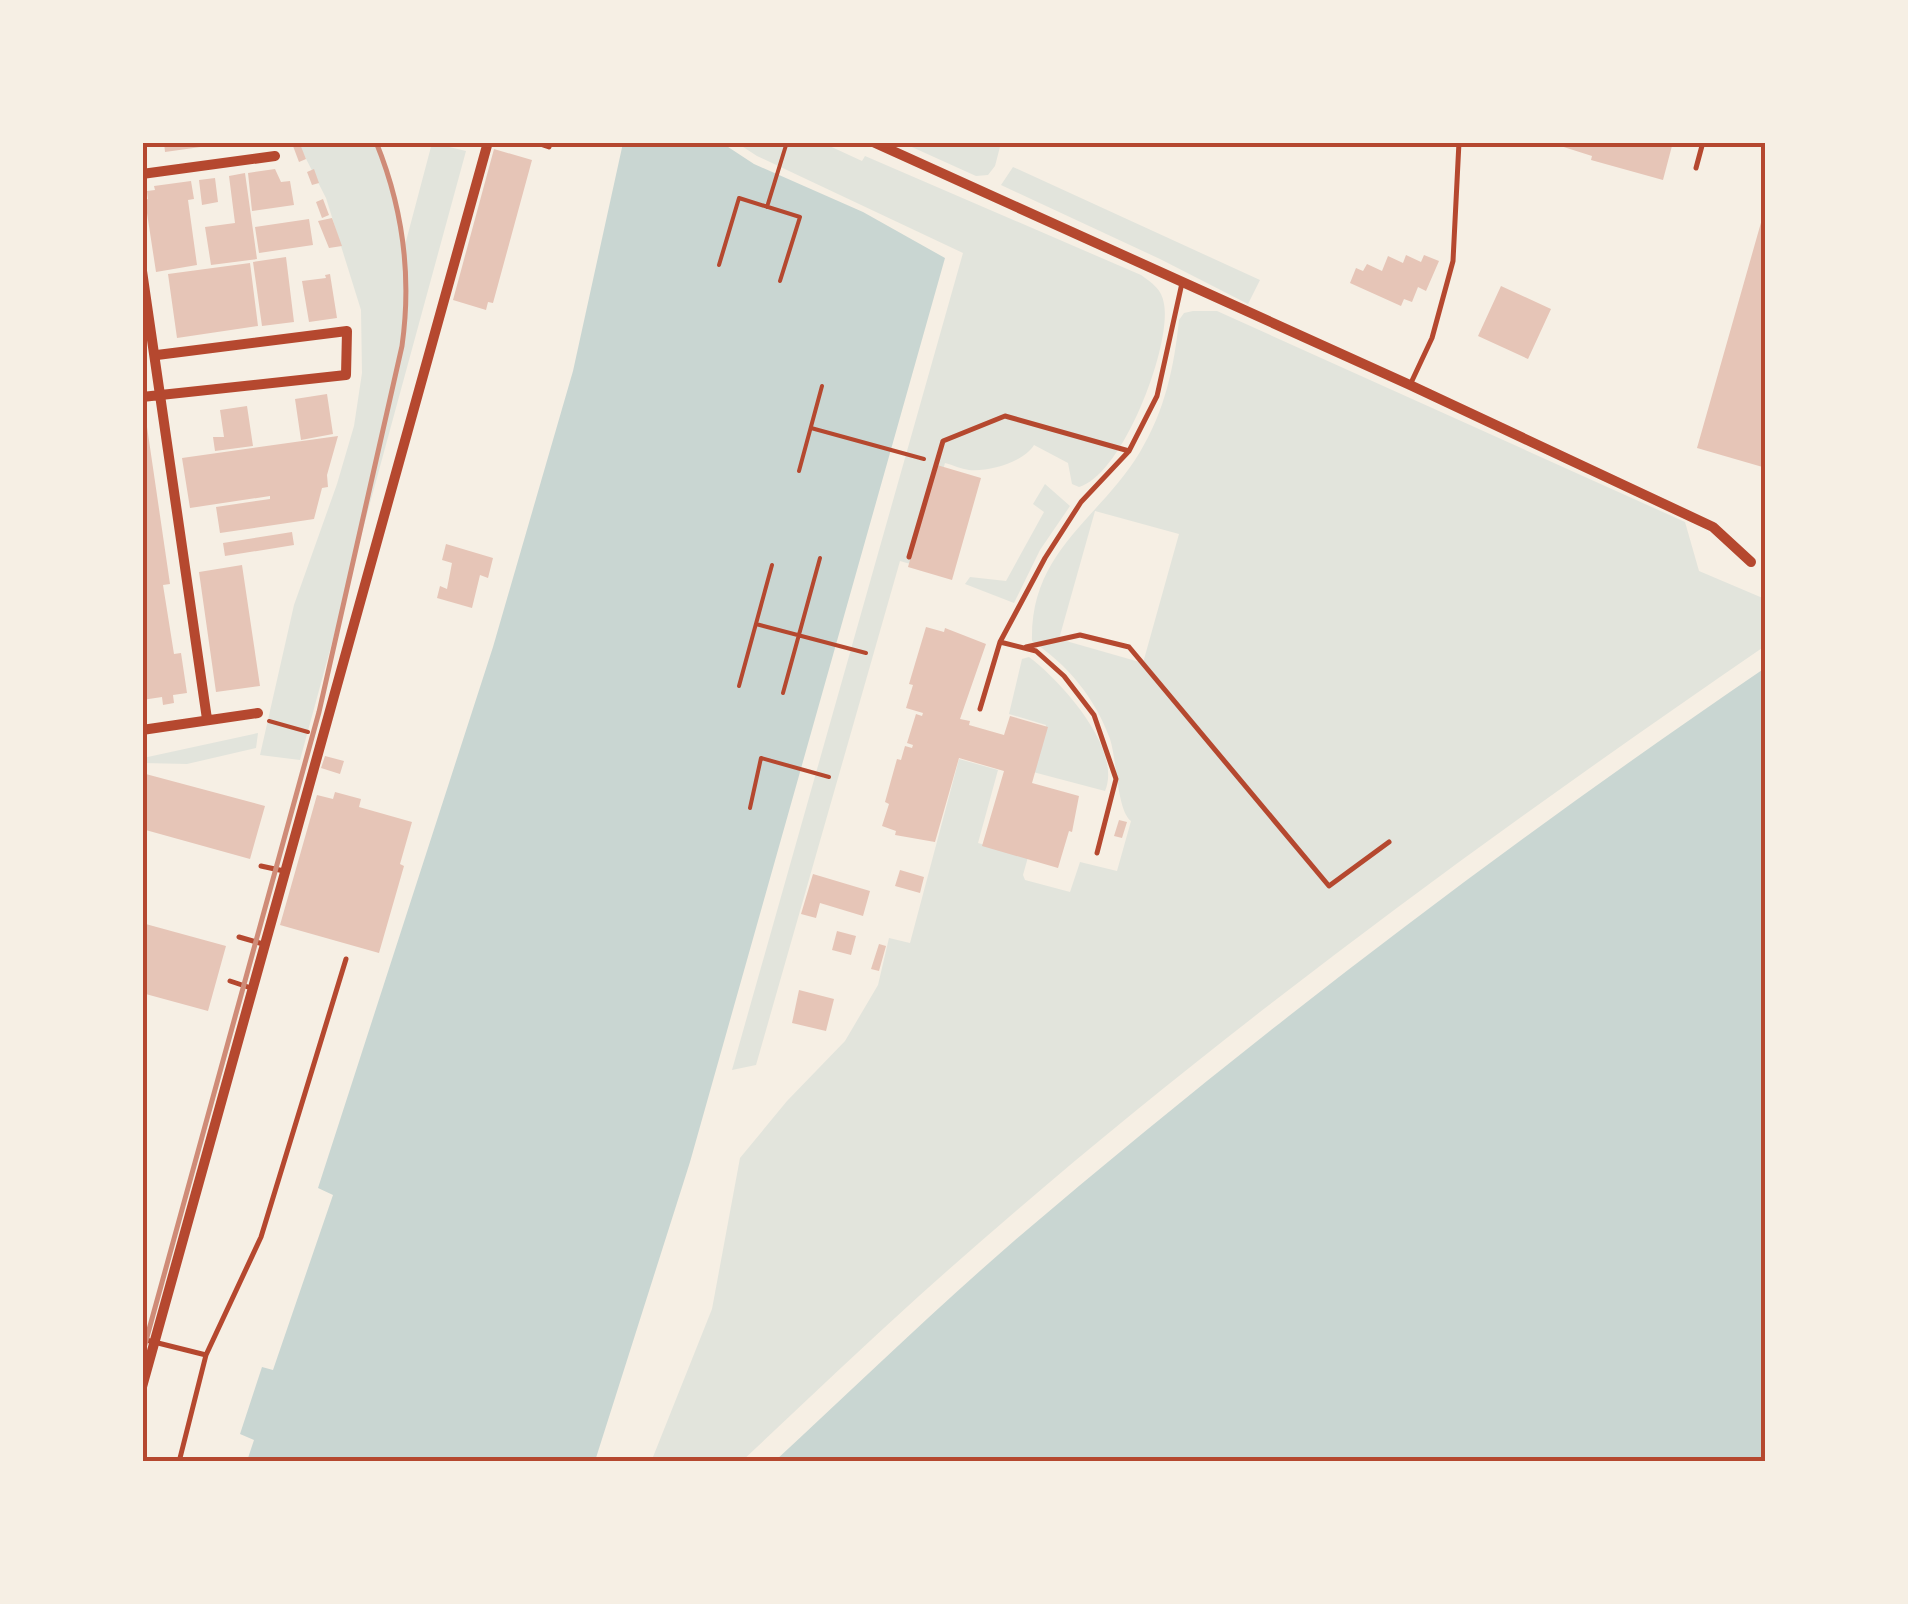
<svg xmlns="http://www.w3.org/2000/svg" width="1908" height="1604" viewBox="0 0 1908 1604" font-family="Helvetica,sans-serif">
<rect width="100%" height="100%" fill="#f6efe4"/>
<path fill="#e2e4dc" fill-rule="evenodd" d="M 298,143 L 378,143 L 392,183 L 405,245 L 432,143 L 466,151 L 300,760 L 260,755 L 294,605 L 337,484 L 354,426 L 362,373 L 361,310 L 326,198 Z
M 737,143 L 823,143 L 862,161 L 865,156 L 1141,275 C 1152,283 1162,289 1164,304 C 1172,346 1122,476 1079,487 L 1072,484 L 1068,463 L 1034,445 C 1024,462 989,472 969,470 C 961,469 953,465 945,463 L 914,565 L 900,561 L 756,1065 L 732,1070 L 963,253 L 757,156 Z
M 903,143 L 1001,142 L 1001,143 L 995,166 L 988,175 L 976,176 Z
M 1013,167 L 1260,280 L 1248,304 L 1160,259 L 1001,185 Z
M 1193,311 L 1217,311 L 1685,522 L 1699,571 L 1765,599 L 1765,646 C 1472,847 1184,1058 919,1296 C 859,1350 801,1406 742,1461 L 651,1462 L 712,1309 L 740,1158 L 787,1101 L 845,1041 L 878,985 L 889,938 L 910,943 L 959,759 L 998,770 L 978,843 L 1028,857 L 1023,875 L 1025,880 L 1070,892 L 1080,862 L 1117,871 L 1131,821 C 1117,811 1117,760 1110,739 C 1095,698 1068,665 1032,641 C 1030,550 1099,520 1140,452 C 1165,410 1174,368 1179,320 L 1184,313 ZM 1095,511 L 1179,534 L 1143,663 L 1059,639 Z
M 1045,484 L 1070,506 L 1040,550 L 1014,603 L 965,584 L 970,577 L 1006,581 L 1044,512 L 1033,504 Z
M 1029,657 C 1060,680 1123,749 1105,791 L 1033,772 L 1046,725 L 1009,714 L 1022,659 Z
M 258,733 L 256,748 L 187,764 L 143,763 L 143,758 Z"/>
<path fill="#c9d6d2" d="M 623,143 L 722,143 L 754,164 L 863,212 L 945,258 L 690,1162 L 595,1461 L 247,1461 L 254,1440 L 240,1434 L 262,1367 L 273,1370 L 333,1195 L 318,1188 L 493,647 L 573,371 Z
M 1765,668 L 1765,1461 L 775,1461 C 854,1388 932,1312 1014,1241 C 1254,1036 1505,845 1765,668 Z"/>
<path fill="#e6c5b7" d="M 164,142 L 215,142 L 215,145 L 165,152 Z
M 1548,142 L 1673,142 L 1663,180 L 1591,160 L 1592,156 Z
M 300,144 L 306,159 L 299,162 L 293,146 Z
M 494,149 L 532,160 L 493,303 L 488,302 L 486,310 L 453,300 Z
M 275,169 L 281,182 L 290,181 L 294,205 L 252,211 L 248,173 Z
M 314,169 L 319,183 L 312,185 L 307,172 Z
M 245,173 L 257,259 L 211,265 L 205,227 L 235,223 L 229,176 Z
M 215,178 L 218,202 L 202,205 L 199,180 Z
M 191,181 L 194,199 L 188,200 L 197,265 L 156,272 L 145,200 L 148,199 L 147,191 L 155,190 L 154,186 Z
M 323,199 L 329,215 L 322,218 L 316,202 Z
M 1764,212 L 1766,212 L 1766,468 L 1697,448 Z
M 332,218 L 342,246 L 329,248 L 318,221 Z
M 309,219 L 313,245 L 259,253 L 255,227 Z
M 1406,255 L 1421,262 L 1424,255 L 1439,261 L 1426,291 L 1418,287 L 1412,302 L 1404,299 L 1401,306 L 1350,283 L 1356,268 L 1363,271 L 1367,264 L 1382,271 L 1388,256 L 1403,263 Z
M 286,257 L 294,322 L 262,326 L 253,262 Z
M 250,263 L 258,326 L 177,338 L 168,274 Z
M 330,274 L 337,318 L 309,322 L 302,281 L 326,278 L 325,275 Z
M 1501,286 L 1551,309 L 1528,359 L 1478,336 Z
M 327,394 L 333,434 L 301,440 L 295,399 Z
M 247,406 L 253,446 L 215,451 L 213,437 L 224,437 L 220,410 Z
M 146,420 L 170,584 L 163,585 L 174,654 L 181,653 L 187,693 L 173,695 L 174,703 L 163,705 L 162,697 L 142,700 L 142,421 Z
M 338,436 L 327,475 L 328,487 L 322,488 L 314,519 L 220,533 L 216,507 L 270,499 L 270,496 L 190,508 L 182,458 Z
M 937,465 L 981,478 L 952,580 L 908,567 Z
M 292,532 L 294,545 L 225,556 L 223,543 Z
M 446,544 L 493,558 L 488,578 L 480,575 L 472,608 L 437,598 L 440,586 L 447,589 L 452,563 L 442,560 Z
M 242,565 L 260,686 L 216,692 L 199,572 Z
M 926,627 L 944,632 L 945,628 L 986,644 L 960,719 L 970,721 L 969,725 L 1004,735 L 1010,716 L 1048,727 L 1032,783 L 1079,796 L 1072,832 L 1069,831 L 1058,868 L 982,846 L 1004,771 L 959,758 L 935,842 L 895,835 L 896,831 L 882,826 L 889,804 L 885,802 L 897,759 L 901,760 L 905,746 L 912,748 L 913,745 L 907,743 L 916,714 L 922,716 L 923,713 L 906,708 L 913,685 L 909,684 Z
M 325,756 L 344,761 L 340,774 L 321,768 Z
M 142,773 L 265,806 L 250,859 L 142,829 Z
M 335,792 L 361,799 L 359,807 L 412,822 L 400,864 L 404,866 L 379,953 L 280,925 L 317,795 L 333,799 Z
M 1119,820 L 1127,822 L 1122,838 L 1114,836 Z
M 900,870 L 924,877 L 920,893 L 895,886 Z
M 813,874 L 870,891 L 863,916 L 820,903 L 816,918 L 801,914 Z
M 142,923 L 226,946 L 208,1011 L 142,993 Z
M 837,931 L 856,936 L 851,955 L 832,950 Z
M 879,944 L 886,946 L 879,971 L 871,969 Z
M 799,990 L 834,999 L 826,1031 L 792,1023 Z"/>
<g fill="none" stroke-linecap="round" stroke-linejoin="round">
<path stroke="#b5482f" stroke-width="4" d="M 767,207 L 787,142
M 719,265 L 739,198 L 800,217 L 780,281
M 811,428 L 924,459
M 799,471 L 822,386
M 756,624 L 866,653
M 739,686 L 772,565
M 783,693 L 820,558
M 269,721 L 308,732
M 750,808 L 761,758 L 829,777"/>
<path stroke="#b5482f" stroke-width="5" d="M 534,142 L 549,147
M 1696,168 L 1703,142
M 1410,385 L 1432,338 L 1453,261 L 1459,142
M 909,557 L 943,441 L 1005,416 L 1129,451
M 1026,647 L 1080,635 L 1129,647 L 1329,886 L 1389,842
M 980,709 L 1000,642
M 1097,853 L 1116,779 L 1094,715 L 1064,676 L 1036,651 L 1000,642 L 1045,558 L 1081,502 L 1129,451 L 1157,396 L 1182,283
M 261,866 L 284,871
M 239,937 L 263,944
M 230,981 L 251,988
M 142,1339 L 206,1355
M 179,1462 L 206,1355 L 261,1237 L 346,959"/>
<path stroke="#b5482f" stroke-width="10" d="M 873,142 L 1410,385 L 1713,527 L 1751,562
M 142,174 L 275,156
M 142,271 L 207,719
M 142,397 L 346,375 L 347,331 L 157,355
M 142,730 L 258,713
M 142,1387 L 488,142"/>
<path stroke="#cf8b77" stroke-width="5" d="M 142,1355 L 319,712 L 402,346 C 412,275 403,208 376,142"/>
</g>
<rect width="1908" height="1604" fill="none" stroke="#f6efe4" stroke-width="290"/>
<rect x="145" y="145" width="1618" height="1314" fill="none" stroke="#b5482f" stroke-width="4"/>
</svg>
